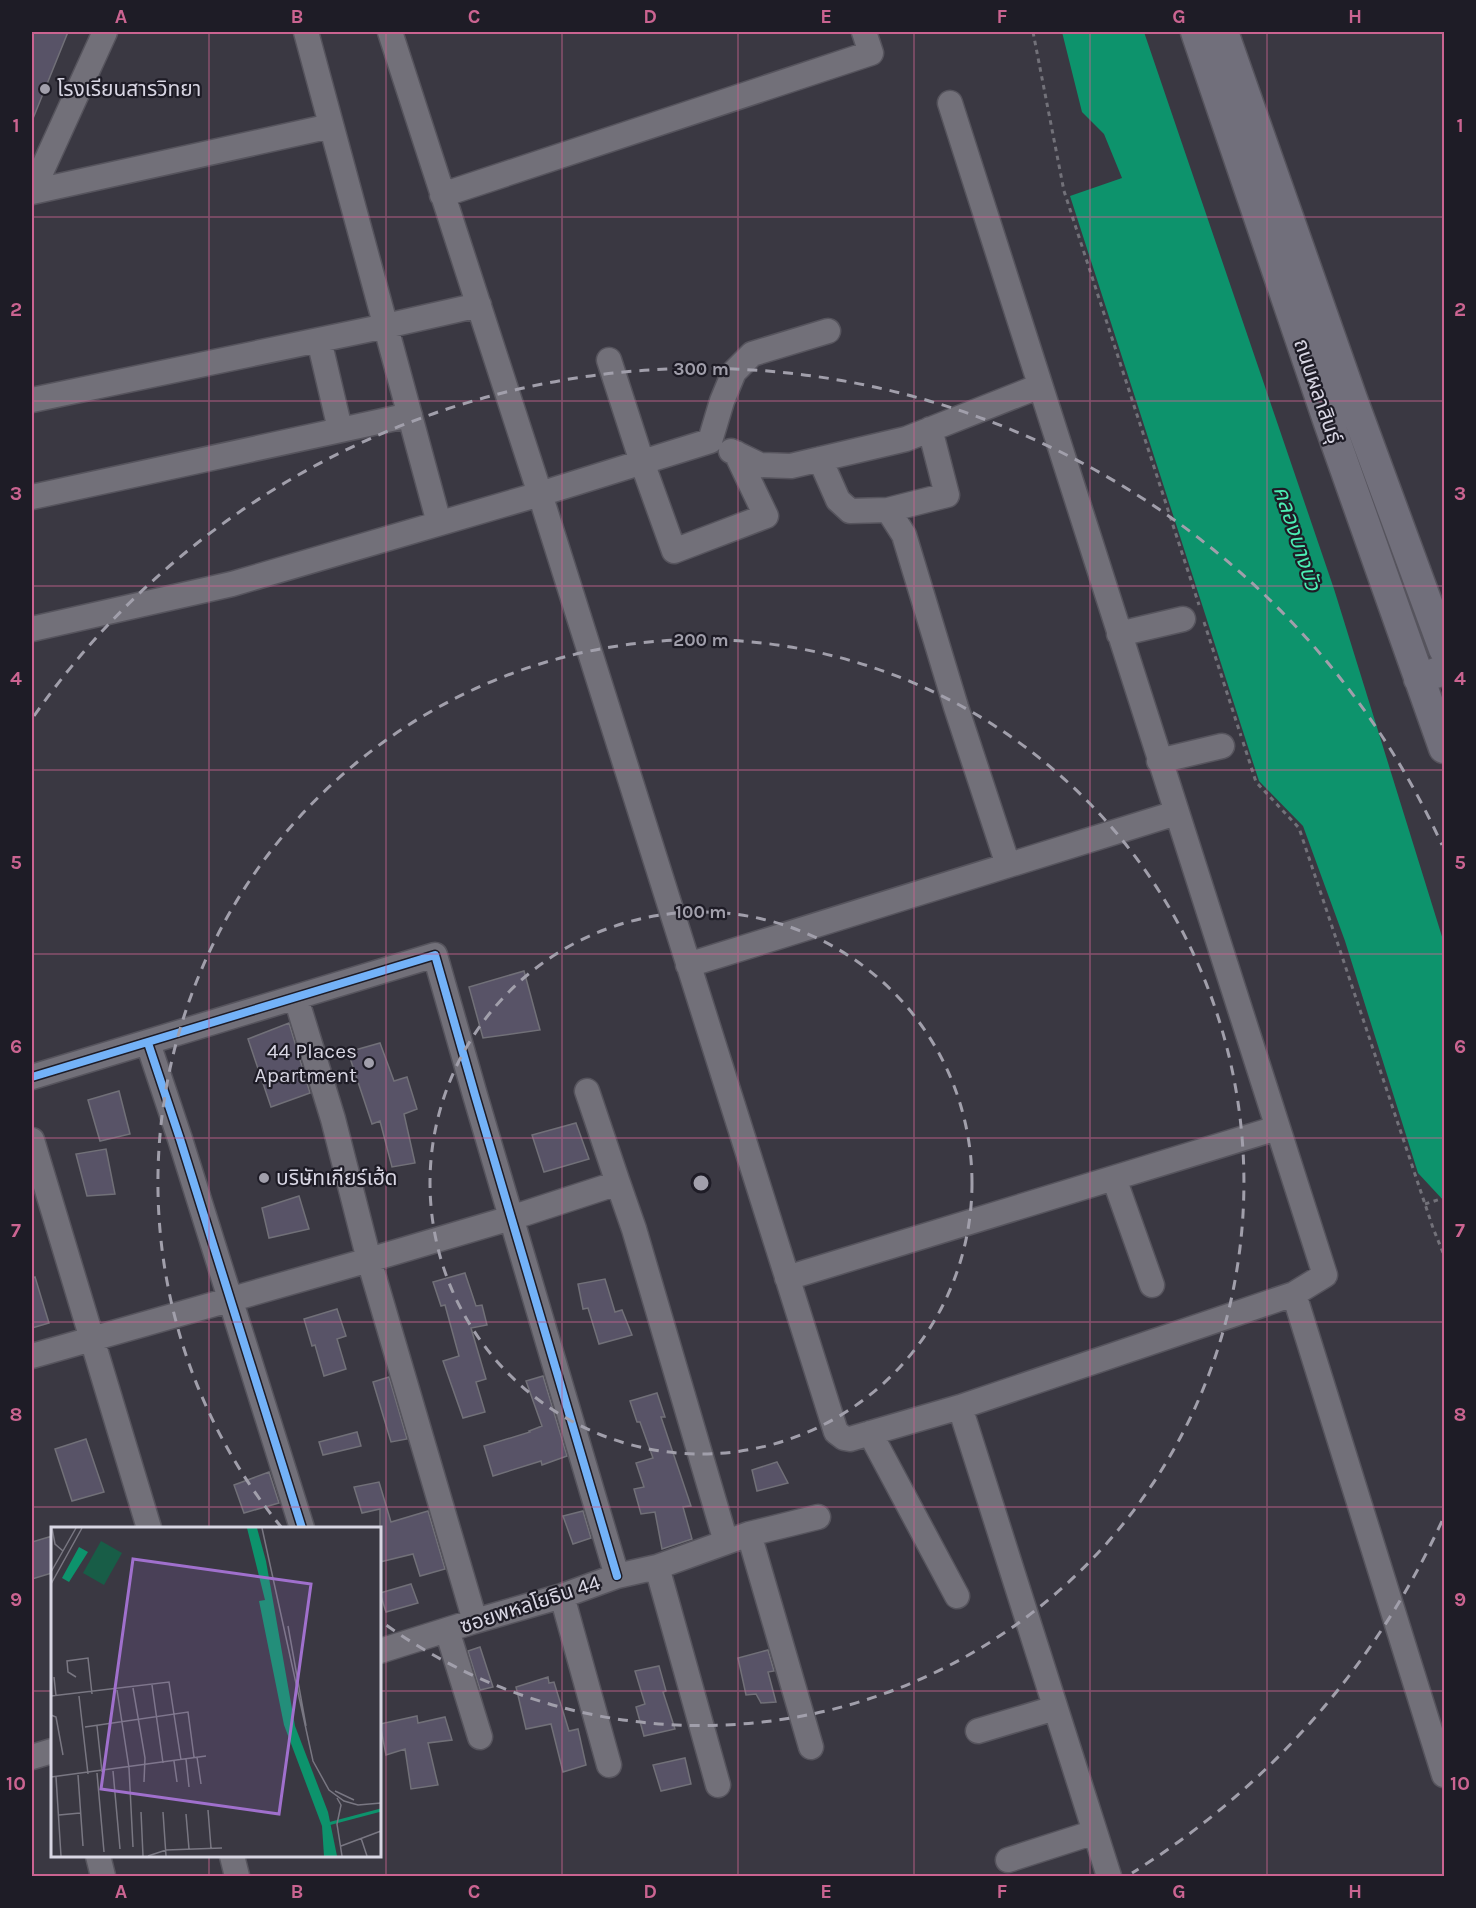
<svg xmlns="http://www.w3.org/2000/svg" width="1476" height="1908" viewBox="0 0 1476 1908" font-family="Karla,'Noto Sans Thai',sans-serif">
<rect width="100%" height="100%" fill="#3a3842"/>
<path fill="#0d936c" d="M 1062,32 L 1144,32 L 1334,589 L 1444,943 L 1444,1201 L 1418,1173 L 1345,941 L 1303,826 L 1259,781 L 1070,196 L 1122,178 L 1104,134 L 1082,112 Z"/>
<path fill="#585367" stroke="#717078" stroke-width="1.5" d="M 32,32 L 68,32 L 32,121 Z
M 524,971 L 540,1030 L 483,1038 L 469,987 Z
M 289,1023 L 310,1093 L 271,1107 L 248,1039 Z
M 380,1043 L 394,1081 L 407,1077 L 417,1109 L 404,1114 L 415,1163 L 392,1167 L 380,1121 L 372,1124 L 348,1052 Z
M 119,1091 L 130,1134 L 100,1141 L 88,1100 Z
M 576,1123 L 589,1159 L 544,1172 L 532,1135 Z
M 106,1149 L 115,1194 L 87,1196 L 76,1154 Z
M 299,1196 L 309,1229 L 269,1238 L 262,1208 Z
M 465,1273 L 476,1306 L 482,1305 L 487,1325 L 471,1328 L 486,1379 L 476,1382 L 485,1412 L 463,1418 L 443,1361 L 459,1356 L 445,1305 L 441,1306 L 433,1282 Z
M 35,1277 L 49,1323 L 32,1328 L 32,1278 Z
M 605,1279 L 615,1312 L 622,1310 L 632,1335 L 599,1344 L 588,1308 L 583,1309 L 578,1284 Z
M 337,1309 L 346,1336 L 337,1339 L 346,1369 L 324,1376 L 315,1345 L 312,1346 L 304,1319 Z
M 543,1376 L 567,1456 L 542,1465 L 541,1461 L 493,1476 L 484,1446 L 530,1432 L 529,1431 L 542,1426 L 526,1381 Z
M 389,1377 L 407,1439 L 391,1442 L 373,1382 Z
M 657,1393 L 665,1417 L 661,1417 L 691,1506 L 683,1507 L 692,1539 L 662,1549 L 655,1512 L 641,1514 L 634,1489 L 644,1487 L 636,1463 L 653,1458 L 640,1422 L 637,1422 L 630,1401 Z
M 357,1432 L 361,1446 L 323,1455 L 319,1442 Z
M 86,1439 L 104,1492 L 72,1501 L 55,1449 Z
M 777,1462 L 788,1483 L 757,1491 L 752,1470 Z
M 269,1472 L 279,1503 L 244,1513 L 234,1485 Z
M 379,1482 L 391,1522 L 428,1511 L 445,1569 L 420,1576 L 413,1554 L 380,1562 L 380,1509 L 362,1513 L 354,1487 Z
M 583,1511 L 591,1538 L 573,1544 L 563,1516 Z
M 52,1536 L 52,1573 L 32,1579 L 32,1542 Z
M 411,1584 L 418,1603 L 386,1612 L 380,1593 Z
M 480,1647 L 493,1687 L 480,1690 L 468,1651 Z
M 768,1650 L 774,1671 L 768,1672 L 776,1702 L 761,1703 L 756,1694 L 746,1695 L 738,1658 Z
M 659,1666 L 666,1691 L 663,1692 L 675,1729 L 644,1736 L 636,1707 L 645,1704 L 635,1671 Z
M 548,1677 L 549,1683 L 554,1682 L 569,1731 L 578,1729 L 586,1765 L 563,1772 L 551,1724 L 526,1729 L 516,1687 Z
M 417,1716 L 418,1723 L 445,1717 L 452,1740 L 428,1743 L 438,1785 L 411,1789 L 405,1749 L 386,1755 L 380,1724 Z
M 685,1758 L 691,1784 L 661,1791 L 653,1765 Z"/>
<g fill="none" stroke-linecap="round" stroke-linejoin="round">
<defs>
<path id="minor" d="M 306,32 L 439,523
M 390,32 L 540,494 L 836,1432 L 844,1438 L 850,1439 L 960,1407 L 1294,1294 L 1325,1275 L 950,103
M 32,192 L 331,126
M 32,192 L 105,32
M 442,195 L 871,53 L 864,32
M 319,340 L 340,429
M 609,360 L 642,462 L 674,551 L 766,516 L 736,453
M 32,400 L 386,326 L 479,305
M 731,451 L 760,465 L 791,466 L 906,439 L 1040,386
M 820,459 L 838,500 L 850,511 L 888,510 L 947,495 L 930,429
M 32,497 L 410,415
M 888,510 L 904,535 L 956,707 L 1008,865
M 32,629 L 232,584 L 540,494 L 710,441 L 722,401 L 734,372 L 752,354 L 828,331
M 1119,634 L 1183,619
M 1159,761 L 1222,746
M 688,965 L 1176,813
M 296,998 L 333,1119 L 369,1260 L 475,1621
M 148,1043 L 180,1139 L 302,1528
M 32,1077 L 435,955 L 475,1095 L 617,1576
M 587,1091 L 618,1183
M 32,1140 L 149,1528
M 1114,1178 L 1152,1285
M 787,1278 L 1277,1128
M 1294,1294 L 1444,1775
M 32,1356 L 369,1260 L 511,1218 L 618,1183 L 634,1229 L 726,1542
M 960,1407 L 1109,1876
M 870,1433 L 957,1596
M 749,1534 L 811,1747
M 657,1567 L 718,1785
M 562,1596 L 609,1765
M 447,1630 L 480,1737
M 380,1651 L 475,1621 L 562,1596 L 617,1576 L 657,1567 L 749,1534 L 818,1517
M 978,1731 L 1055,1708
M 32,1757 L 52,1751
M 98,1856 L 103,1876
M 232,1856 L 237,1876
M 1008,1860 L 1095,1832"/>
<path id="major" d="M 1196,32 L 1329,423 L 1444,748
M 1223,32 L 1352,399 L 1444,649
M 1419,679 L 1444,670"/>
</defs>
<use href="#minor" stroke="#56545d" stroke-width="27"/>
<use href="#major" stroke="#56545d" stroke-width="33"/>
<path stroke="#727179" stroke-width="3" stroke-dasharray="4.5 4.5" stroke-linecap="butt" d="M 1033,32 L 1064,191 L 1199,605
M 1204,622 L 1241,736
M 1243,742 L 1256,782 L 1299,828 L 1433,1228 L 1444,1255
M 1425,1204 L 1444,1198"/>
<use href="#minor" stroke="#727079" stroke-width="24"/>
<use href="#major" stroke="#716f7b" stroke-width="30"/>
<defs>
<path id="cycleway" d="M 148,1043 L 180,1139 L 302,1528
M 32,1077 L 435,955 L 475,1095 L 617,1576"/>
</defs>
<use href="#cycleway" stroke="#1e1c26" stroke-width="11"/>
<use href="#cycleway" stroke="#73b2f8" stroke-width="8"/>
</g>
<path fill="none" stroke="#cb6491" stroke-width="1.5" stroke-opacity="0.55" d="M 209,32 L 209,1528M 386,32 L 386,1876M 562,32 L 562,1876M 738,32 L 738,1876M 914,32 L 914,1876M 1090,32 L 1090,1876M 1267,32 L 1267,1876M 32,217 L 1444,217M 32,401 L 1444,401M 32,586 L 1444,586M 32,770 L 1444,770M 32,954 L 1444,954M 32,1138 L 1444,1138M 32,1322 L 1444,1322M 32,1507 L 1444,1507M 32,1691 L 52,1691M 380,1691 L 1444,1691M 209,1856 L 209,1876"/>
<g fill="none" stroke="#a19fab" stroke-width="3" stroke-dasharray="10 8">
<circle cx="701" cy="1183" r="271"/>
<path d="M282 1528A543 543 0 1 1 382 1622"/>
<path d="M1442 1521A814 814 0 0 1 1132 1873M34 716A814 814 0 0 1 1442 845"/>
</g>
<g fill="#a19fab" stroke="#1e1c26" stroke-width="2">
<circle cx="45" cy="89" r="6"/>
<circle cx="369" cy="1063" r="6"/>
<circle cx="264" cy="1178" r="6"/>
</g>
<g text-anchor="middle" stroke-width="4.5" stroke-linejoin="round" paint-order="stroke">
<g font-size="21" fill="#d8d6e3" stroke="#1e1c26" text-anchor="start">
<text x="57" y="96">โรงเรียนสารวิทยา</text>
<text x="357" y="1058" text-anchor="end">44 Places<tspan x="357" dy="24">Apartment</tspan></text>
<text x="276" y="1185">บริษัทเกียร์เฮ้ด</text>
</g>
<g font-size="21" fill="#d8d6e3" stroke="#1e1c26">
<text transform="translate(1318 391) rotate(71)" y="7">ถนนผลาสินธุ์</text>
<text transform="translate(530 1604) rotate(-18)" y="7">ซอยพหลโยธิน 44</text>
</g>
<g font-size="22" font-style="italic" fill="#4ceeb4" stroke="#1e1c26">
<text transform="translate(1298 538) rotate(72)" y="8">คลองบางบัว</text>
</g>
</g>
<g transform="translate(51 1527)">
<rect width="330" height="330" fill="#3a3842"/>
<path d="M 50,14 L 71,26 L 53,58 L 32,46 Z" fill="#185d47"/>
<path d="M 196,1 L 206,1 L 215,34 L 244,199 L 277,285 L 286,329 L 273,329 L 271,299 L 233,198 L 208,74 L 214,73 ZM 28,20 L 37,25 L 18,55 L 11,51 Z" fill="#0d936c"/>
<path fill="none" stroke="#0d936c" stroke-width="3" d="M 277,297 L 330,283"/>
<path fill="none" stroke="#797782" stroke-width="1.5" d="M 1,1 L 4,17 L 12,24M 211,1 L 262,234 L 278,263 L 293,274 L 307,278 L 330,276M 0,45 L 25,1M 0,57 L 31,1M 237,99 L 255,199M 3,150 L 5,169M 25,150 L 17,145 L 16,134 L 37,131 L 41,167M 101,158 L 112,236M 82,161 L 94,231 L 93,255M 66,163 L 78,241 L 82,320M 0,169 L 118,155 L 130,233M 28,169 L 37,247M 0,188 L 5,190 L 12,228M 46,199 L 51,245M 34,200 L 137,185 L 143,230M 146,230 L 150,257M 135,232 L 138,260M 123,234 L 126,255M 62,244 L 69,322M 46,246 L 53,325M 27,248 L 32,319M 0,250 L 155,229M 5,250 L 10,329M 284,264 L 303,273M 286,271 L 290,278 L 286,297 L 291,329M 157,283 L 160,321M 90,285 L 92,329M 112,285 L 115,329M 135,287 L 138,322M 8,288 L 29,286M 310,311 L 316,329M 290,319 L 330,304M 97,329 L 115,323 L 171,321"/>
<path fill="#a070cd" fill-opacity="0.15" stroke="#a070cd" stroke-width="3" d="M 82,32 L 260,57 L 228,287 L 50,262 Z"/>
<rect width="330" height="330" fill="none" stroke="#d8d6e3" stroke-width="3"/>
</g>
<circle cx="701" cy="1183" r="9" fill="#a19fab" stroke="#1e1c26" stroke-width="3"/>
<g font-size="18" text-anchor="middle" font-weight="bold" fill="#a19fab" stroke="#1e1c26" stroke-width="4.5" stroke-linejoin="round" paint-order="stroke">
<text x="701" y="375">300 m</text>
<text x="701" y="646">200 m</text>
<text x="701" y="918">100 m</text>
</g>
<rect width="1476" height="1908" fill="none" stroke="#1e1c26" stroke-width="66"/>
<rect x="33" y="33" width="1410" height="1842" fill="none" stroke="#cb6491" stroke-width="2"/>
<g font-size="20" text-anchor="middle" font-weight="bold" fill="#cb6491">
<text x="121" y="23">A</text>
<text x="297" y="23">B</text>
<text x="474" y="23">C</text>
<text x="650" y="23">D</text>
<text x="826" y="23">E</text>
<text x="1002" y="23">F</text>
<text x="1179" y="23">G</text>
<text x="1355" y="23">H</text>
<text x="16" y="132">1</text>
<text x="1460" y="132">1</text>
<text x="16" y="316">2</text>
<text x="1460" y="316">2</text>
<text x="16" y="500">3</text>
<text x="1460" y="500">3</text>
<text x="16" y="685">4</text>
<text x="1460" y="685">4</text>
<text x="16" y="869">5</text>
<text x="1460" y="869">5</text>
<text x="16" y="1053">6</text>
<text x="1460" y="1053">6</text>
<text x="16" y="1237">7</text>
<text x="1460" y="1237">7</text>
<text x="16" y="1421">8</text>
<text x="1460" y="1421">8</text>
<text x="16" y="1606">9</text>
<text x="1460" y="1606">9</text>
<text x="16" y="1790">10</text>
<text x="1460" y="1790">10</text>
<text x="121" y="1898">A</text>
<text x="297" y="1898">B</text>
<text x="474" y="1898">C</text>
<text x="650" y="1898">D</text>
<text x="826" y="1898">E</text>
<text x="1002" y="1898">F</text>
<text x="1179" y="1898">G</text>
<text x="1355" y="1898">H</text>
</g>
</svg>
